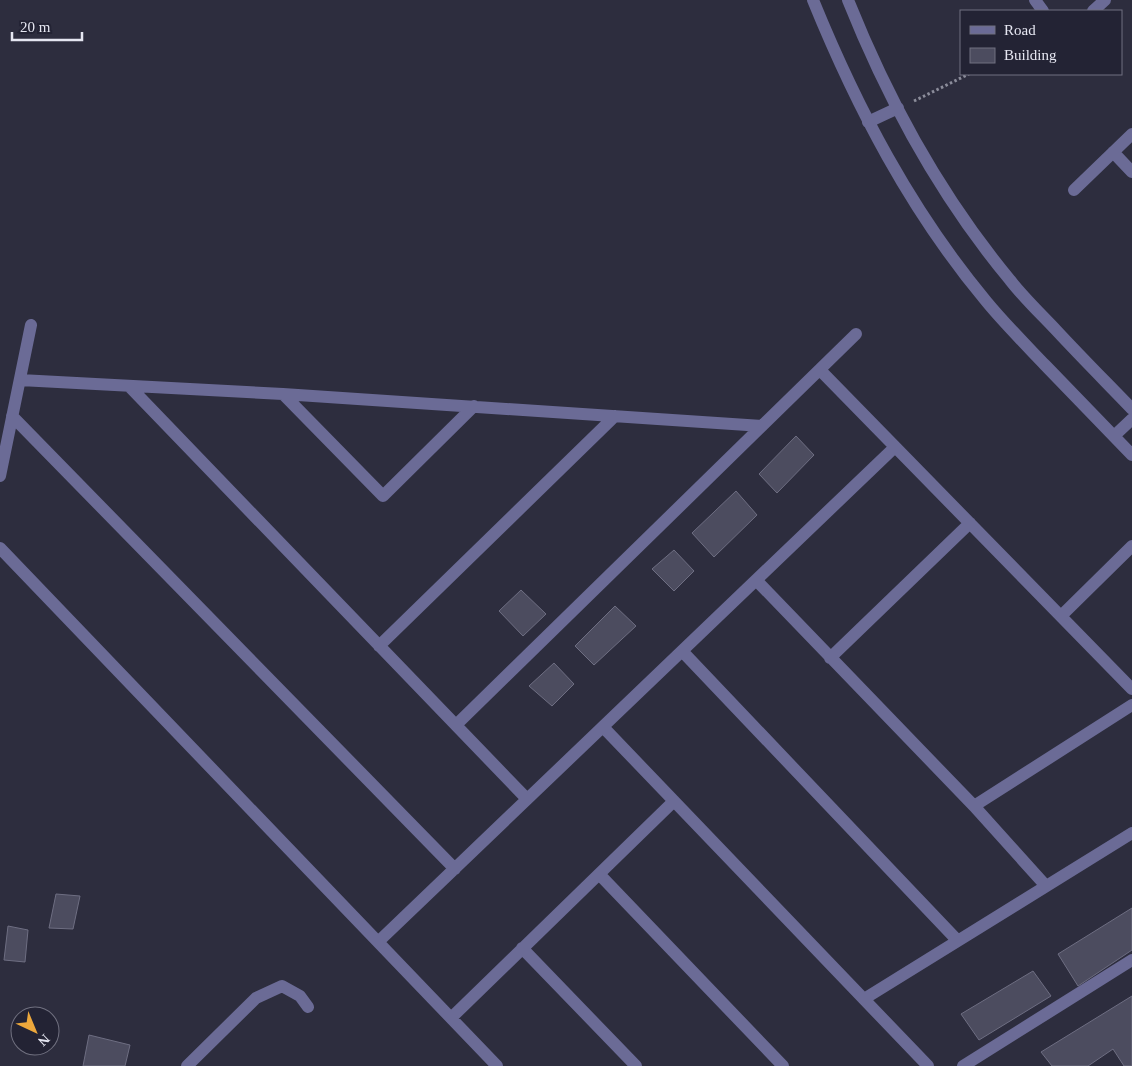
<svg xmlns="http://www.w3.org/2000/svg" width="1132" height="1066" viewBox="0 0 1132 1066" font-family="'Times New Roman',serif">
<rect width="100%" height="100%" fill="#2d2d3e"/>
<path fill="#4c4c5f" stroke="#6e6e82" d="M 796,436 L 814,455 L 777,493 L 759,474 Z
M 736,491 L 757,515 L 714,557 L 692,533 Z
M 674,550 L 694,571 L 674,591 L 652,569 Z
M 521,590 L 546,614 L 523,636 L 499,611 Z
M 615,606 L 636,626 L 594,665 L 575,646 Z
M 554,663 L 574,684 L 552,706 L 529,686 Z
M 56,894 L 80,896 L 73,929 L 49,928 Z
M 1132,908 L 1132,950 L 1078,986 L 1058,954 Z
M 8,926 L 28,930 L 25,962 L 4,960 Z
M 1033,971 L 1051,996 L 979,1040 L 961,1014 Z
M 1132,996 L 1132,1066 L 1124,1066 L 1113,1049 L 1088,1066 L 1052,1066 L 1041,1052 Z
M 89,1035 L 130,1045 L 125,1066 L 83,1066 Z"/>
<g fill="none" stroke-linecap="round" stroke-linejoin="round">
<path stroke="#8b8c9a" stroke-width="3" stroke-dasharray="2.5 2.5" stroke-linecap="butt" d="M 914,101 L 969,74"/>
<path stroke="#6b6b96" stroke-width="12" d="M 813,0 C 857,108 911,211 986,301 C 1004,323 1025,344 1045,365 C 1074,395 1103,425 1132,455
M 848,0 C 888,100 941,197 1010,280 C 1024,298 1041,314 1056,330 C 1081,357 1107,383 1132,409
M 1035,0 L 1043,11
M 1093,11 L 1105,0
M 868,122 L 898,108
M 1113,152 L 1132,172
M 1074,190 L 1132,134
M 820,370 L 1132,689
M 20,380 L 283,394 L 762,426
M 129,386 L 527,799
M 283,394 L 383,496 L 474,406
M 12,416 L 455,869
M 1114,436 L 1132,419
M 0,476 L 31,325
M 0,548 L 497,1066
M 756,580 L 974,806 L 1046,886
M 1061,616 L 1132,546
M 379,646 L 615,416
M 682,651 L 957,940
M 830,658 L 970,523
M 456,725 L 856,334
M 603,727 L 928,1066
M 974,806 L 1132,705
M 599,874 L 783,1066
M 378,942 L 895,447
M 522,948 L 636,1066
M 864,999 L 1132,833
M 451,1018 L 674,801
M 187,1066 L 256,998 L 282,986 L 300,996 L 308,1007
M 963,1066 L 1132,960"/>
</g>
<rect x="960" y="10" width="162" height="65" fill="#232334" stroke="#717180"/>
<rect x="970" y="26" width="25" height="8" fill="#6b6b96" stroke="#717180"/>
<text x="1004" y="35" font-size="15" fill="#e5e6f1">Road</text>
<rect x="970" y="48" width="25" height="15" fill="#4c4c5f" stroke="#717180"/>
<text x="1004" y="60" font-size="15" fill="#e5e6f1">Building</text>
<g transform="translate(35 1031) rotate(136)"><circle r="24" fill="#232334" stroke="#717180"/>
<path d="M0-4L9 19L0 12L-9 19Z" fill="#eda83c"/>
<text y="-8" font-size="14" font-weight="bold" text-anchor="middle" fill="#e5e6f1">N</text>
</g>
<path d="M12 32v8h70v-8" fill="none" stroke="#e5e6f1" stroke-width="2.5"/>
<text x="20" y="32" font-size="15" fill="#e5e6f1" stroke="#232334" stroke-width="4" paint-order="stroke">20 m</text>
</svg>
